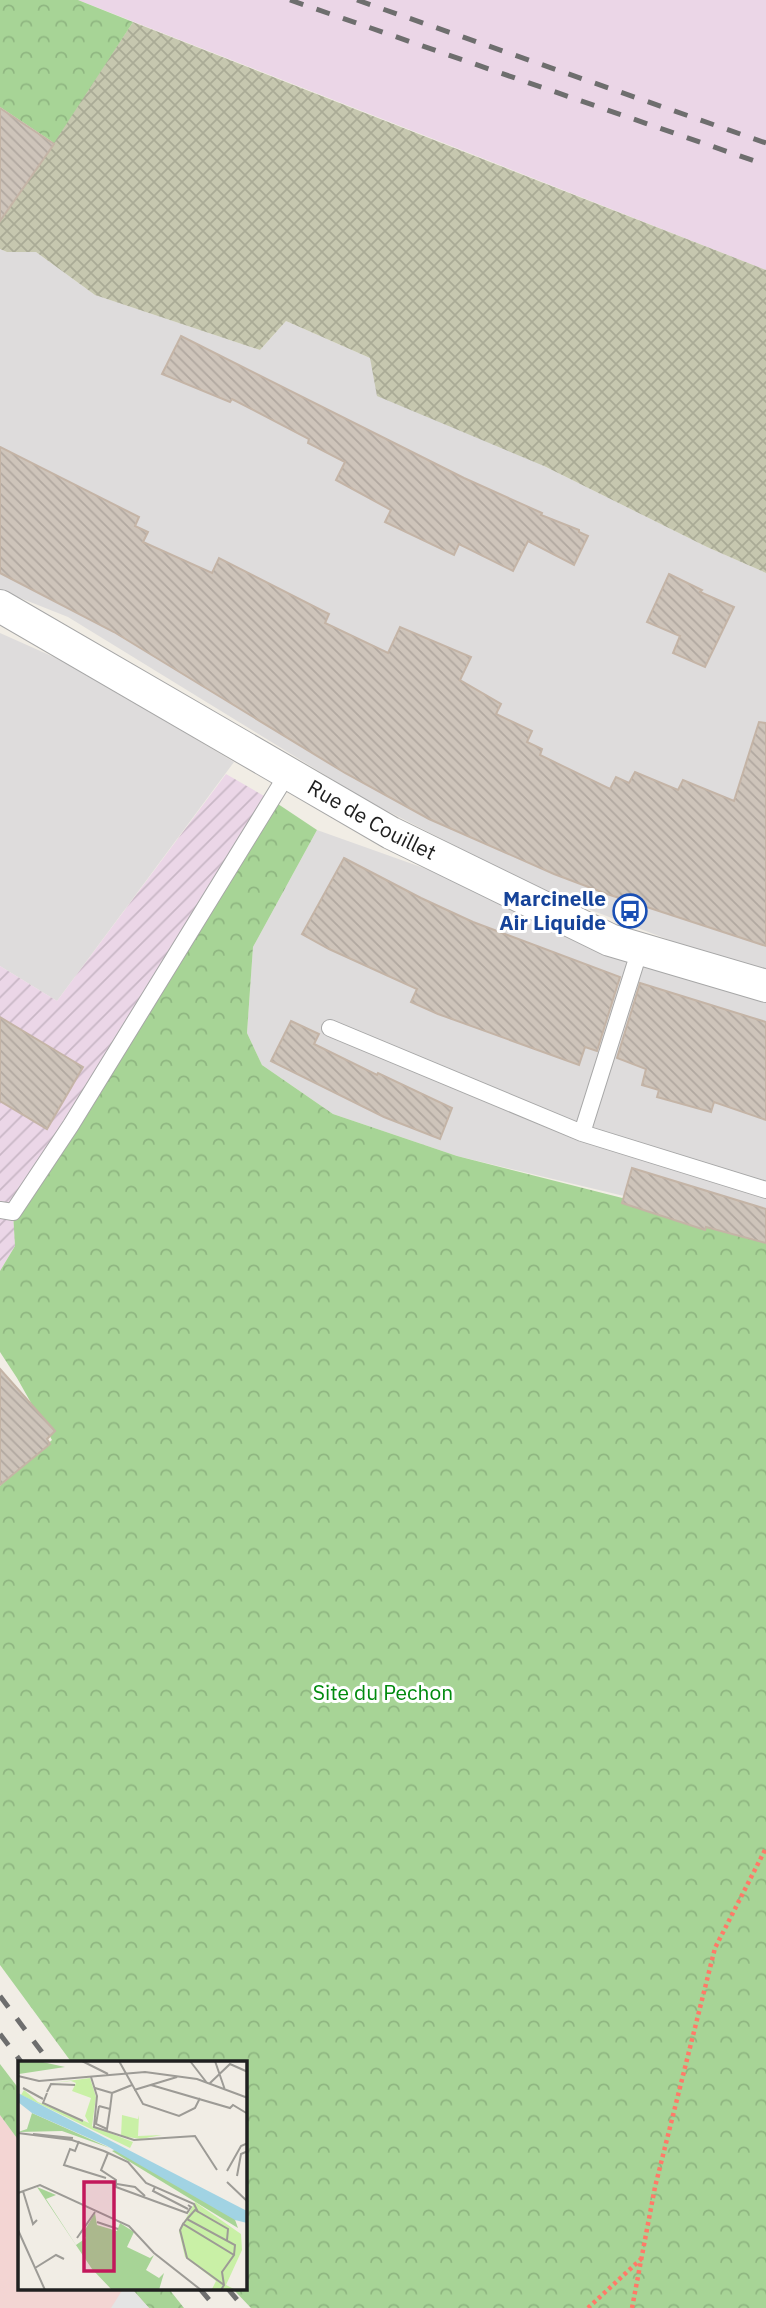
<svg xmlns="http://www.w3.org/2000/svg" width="766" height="2308" viewBox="0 0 766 2308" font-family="'IBM Plex Sans',sans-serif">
<defs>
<pattern id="industrial-furrows" width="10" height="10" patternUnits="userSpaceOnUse" patternTransform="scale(1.75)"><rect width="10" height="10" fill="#ebd6e7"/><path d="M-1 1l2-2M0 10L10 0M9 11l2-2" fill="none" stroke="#c9b7c6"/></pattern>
<pattern id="construction-cross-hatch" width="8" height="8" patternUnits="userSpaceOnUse" patternTransform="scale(1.75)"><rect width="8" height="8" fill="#c6c7af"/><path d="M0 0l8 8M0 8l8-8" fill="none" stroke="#aaab96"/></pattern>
<pattern id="forest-crowns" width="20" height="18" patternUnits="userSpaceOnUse" patternTransform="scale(1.75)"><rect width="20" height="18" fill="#a7d496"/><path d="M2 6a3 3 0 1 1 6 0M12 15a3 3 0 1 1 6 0" fill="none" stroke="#8fb681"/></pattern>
<pattern id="building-back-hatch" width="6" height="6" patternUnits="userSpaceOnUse" patternTransform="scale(1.75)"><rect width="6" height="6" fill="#cec4ba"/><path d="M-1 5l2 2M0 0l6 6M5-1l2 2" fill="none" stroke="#b1a8a0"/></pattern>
</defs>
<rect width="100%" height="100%" fill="#f1ede5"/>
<path fill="#dedcdc" d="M 0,249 L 7,252 L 36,252 L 95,295 L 260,350 L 286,321 L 370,358 L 544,466 L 707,547 L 766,573 L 766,977 L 549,894 L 364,799 L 68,617 L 0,590 Z
M 0,633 L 74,666 L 234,762 L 57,1001 L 0,966 Z
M 317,830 L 766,990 L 766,1230 L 457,1156 L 333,1114 L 262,1065 L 247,1033 L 253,947 Z"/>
<path fill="#f3d5d3" d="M 0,2115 L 19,2141 L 19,2289 L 133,2289 L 150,2308 L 0,2308 Z"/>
<path fill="url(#industrial-furrows)" d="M 226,774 L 278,804 L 13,1212 L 15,1246 L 0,1271 L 0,966 L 57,1001 Z"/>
<path fill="#ebd6e7" d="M 78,0 L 766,0 L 766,270 L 449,145 Z"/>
<path fill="url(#construction-cross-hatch)" d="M 133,22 L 766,270 L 766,573 L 707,547 L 544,466 L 377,396 L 370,358 L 286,321 L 260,350 L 95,295 L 36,252 L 7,252 L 0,249 L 0,220 Z"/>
<path fill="url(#forest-crowns)" d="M 0,0 L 78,0 L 133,22 L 54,143 L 0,107 Z
M 278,804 L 317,830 L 253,947 L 247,1033 L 262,1065 L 333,1114 L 457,1156 L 646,1204 L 766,1231 L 766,2308 L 251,2308 L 233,2289 L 245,2289 L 245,2063 L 72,2063 L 0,1965 L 0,1486 L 52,1440 L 17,1378 L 0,1352 L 0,1271 L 15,1246 L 13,1212 Z
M 0,2064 L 19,2089 L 19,2141 L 0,2115 Z
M 132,2289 L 169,2289 L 184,2308 L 149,2308 Z"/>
<path fill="#e4e4e4" d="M 123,2289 L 132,2289 L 149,2308 L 111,2308 Z"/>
<path fill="url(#building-back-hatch)" stroke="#c4b4a6" stroke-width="2" d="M 0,108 L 54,144 L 0,221 Z
M 181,336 L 464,478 L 542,513 L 541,515 L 579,530 L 579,532 L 588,536 L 574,565 L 528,541 L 513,571 L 459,544 L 454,555 L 385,522 L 391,510 L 336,480 L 345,462 L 308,443 L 309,439 L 232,399 L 230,402 L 162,374 Z
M 0,447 L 139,517 L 135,526 L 148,532 L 143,542 L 212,573 L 219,558 L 329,614 L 325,623 L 388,653 L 400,627 L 471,657 L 460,680 L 501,704 L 496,714 L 532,731 L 527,742 L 542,749 L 540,755 L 610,789 L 616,777 L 629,783 L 635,772 L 678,790 L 683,780 L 734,801 L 759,722 L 766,723 L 766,946 L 607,894 L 554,874 L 429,819 L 345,773 L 114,632 L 0,573 Z
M 669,574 L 702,590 L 700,592 L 734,607 L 705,667 L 673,653 L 680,636 L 647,622 Z
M 344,858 L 421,898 L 473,922 L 620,977 L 597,1051 L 585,1047 L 579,1065 L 438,1014 L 411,1002 L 417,989 L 329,949 L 302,934 Z
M 640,983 L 766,1022 L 766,1120 L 714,1102 L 711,1112 L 657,1097 L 659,1090 L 642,1085 L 646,1069 L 617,1058 Z
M 0,1017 L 83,1067 L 47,1129 L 0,1101 Z
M 291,1021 L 319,1034 L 314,1044 L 377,1075 L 378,1073 L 452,1108 L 440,1139 L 384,1117 L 271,1061 Z
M 632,1168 L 766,1209 L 766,1243 L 706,1227 L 705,1230 L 622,1203 Z
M 0,1369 L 55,1431 L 47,1439 L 50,1444 L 0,1485 Z"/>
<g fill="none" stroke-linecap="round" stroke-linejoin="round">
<defs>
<path id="lane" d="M 330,1028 L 582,1133 L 766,1190
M 582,1133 L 640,949
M 0,1210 L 13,1212 L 71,1125 L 288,773"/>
<g id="street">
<path id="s1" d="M 0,606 L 391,833 L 610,940 L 766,986"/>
</g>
</defs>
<use href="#lane" stroke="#a7a7a7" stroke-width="18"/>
<use href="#street" stroke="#a7a7a7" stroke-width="34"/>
<path stroke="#ff7a68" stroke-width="4.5" stroke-dasharray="3.5 3.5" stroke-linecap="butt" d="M 588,2308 L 641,2259
M 632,2308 L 655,2187 L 715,1948 L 766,1848"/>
<use href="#lane" stroke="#fff" stroke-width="16"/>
<use href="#street" stroke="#fff" stroke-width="32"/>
<path stroke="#6e6e6e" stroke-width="5" stroke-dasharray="14 14" stroke-linecap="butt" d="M 290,0 L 766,165
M 357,0 L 766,143
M 0,1996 L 50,2063
M 0,2034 L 22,2063
M 200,2289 L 216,2308
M 228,2289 L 244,2308"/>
</g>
<defs>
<symbol id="bus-ring" viewBox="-11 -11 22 22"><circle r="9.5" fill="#fff" stroke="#1a4fb4" stroke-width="1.5"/><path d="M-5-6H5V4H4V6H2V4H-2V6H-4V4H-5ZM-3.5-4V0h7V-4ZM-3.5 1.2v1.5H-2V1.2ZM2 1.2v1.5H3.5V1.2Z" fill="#1a4fb4"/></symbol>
</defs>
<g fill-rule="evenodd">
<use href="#bus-ring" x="611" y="892" width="38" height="38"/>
</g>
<g text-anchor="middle" stroke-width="6" stroke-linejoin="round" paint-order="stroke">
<g font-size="21" fill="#202020" stroke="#fff">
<text dy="7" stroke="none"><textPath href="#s1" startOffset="429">Rue de Couillet</textPath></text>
</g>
<g font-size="21" font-weight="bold" fill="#164399" stroke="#fff" text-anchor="end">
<text x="606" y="906">Marcinelle<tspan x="606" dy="24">Air Liquide</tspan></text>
</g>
<g font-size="21" fill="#018a0e" stroke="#fff">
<text x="383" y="1700">Site du Pechon</text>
</g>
</g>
<g transform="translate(18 2061)">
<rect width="229" height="229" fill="#f1ede5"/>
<path d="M 72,17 L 78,36 L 74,65 L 115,81 L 112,87 L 3,34 L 6,29 L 20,41 L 71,62 L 67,55 L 73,37 L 54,30 L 58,22 L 53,20 L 34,22 ZM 104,54 L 120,58 L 121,54 L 120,75 L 144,74 L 123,78 L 103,75 ZM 177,141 L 223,173 L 224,189 L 208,224 L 218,229 L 194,228 L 198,220 L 167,196 L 161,170 Z" fill="#c9f0a6"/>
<path d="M 0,0 L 20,0 L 47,6 L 1,13 ZM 14,52 L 63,74 L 92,87 L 44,70 L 0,71 L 9,68 ZM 97,89 L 216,156 L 220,167 L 94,90 ZM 19,126 L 38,134 L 28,138 L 58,184 L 68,177 L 65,172 L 77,152 L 79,164 L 99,170 L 102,162 L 116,171 L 109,186 L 132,197 L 136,194 L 128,209 L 141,217 L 146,212 L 141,229 L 94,229 L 74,208 Z" fill="#a7d496"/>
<path d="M 0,32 L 229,150 L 229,162 L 217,159 L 89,85 L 14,52 L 0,41 Z" fill="#a1d3e3"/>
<path fill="none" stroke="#9d9b96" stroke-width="2" d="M 64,0 L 90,13M 101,0 L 125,43 L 161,55 L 177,47 L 182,37M 172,0 L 189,22M 197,0 L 207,29M 0,15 L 21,20 L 127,11 L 179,18 L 230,37M 73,16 L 79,35 L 76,66 L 116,79 L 177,75 L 199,109M 191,23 L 212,3 L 230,11M 133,24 L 212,47 L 215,44 L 230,53M 5,27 L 25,38M 77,27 L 94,32 L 92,48 L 81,45M 116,29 L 159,16M 29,31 L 33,23 L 57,24M 29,32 L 25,42 L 65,60M 94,32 L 114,24M 81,45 L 78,63 L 89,68 L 92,48M 0,72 L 54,79 L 86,90M 15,73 L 55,77M 61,80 L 57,90 L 52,88 L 46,104 L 88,117M 86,90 L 110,101 L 128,122 L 176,143 L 180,151M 90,92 L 83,109 L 98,119 L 98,126 L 169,152 L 173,146 L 170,144M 209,110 L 223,85 L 230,82M 219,115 L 223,93 L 230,90M 209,121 L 230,141M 99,123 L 117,126 L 127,135M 137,126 L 135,130 L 170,148M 5,130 L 15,163 L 19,159M 0,132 L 22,124 L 111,165 L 136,192 L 183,229M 169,158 L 177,149 L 210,168 L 209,179M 79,161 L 100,168M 165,163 L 169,158 L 217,184 L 216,194M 0,169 L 27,229M 59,177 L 77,151M 17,207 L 38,194 L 46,198M 203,229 L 206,224 L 204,211 L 216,194 L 165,163 L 162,169 L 169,197 L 206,224"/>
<path fill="#c2185b" fill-opacity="0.15" stroke="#c2185b" stroke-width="3.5" d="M 66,121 L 96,121 L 96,210 L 66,210 Z"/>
<rect width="229" height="229" fill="none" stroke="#202020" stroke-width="3.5"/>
</g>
</svg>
